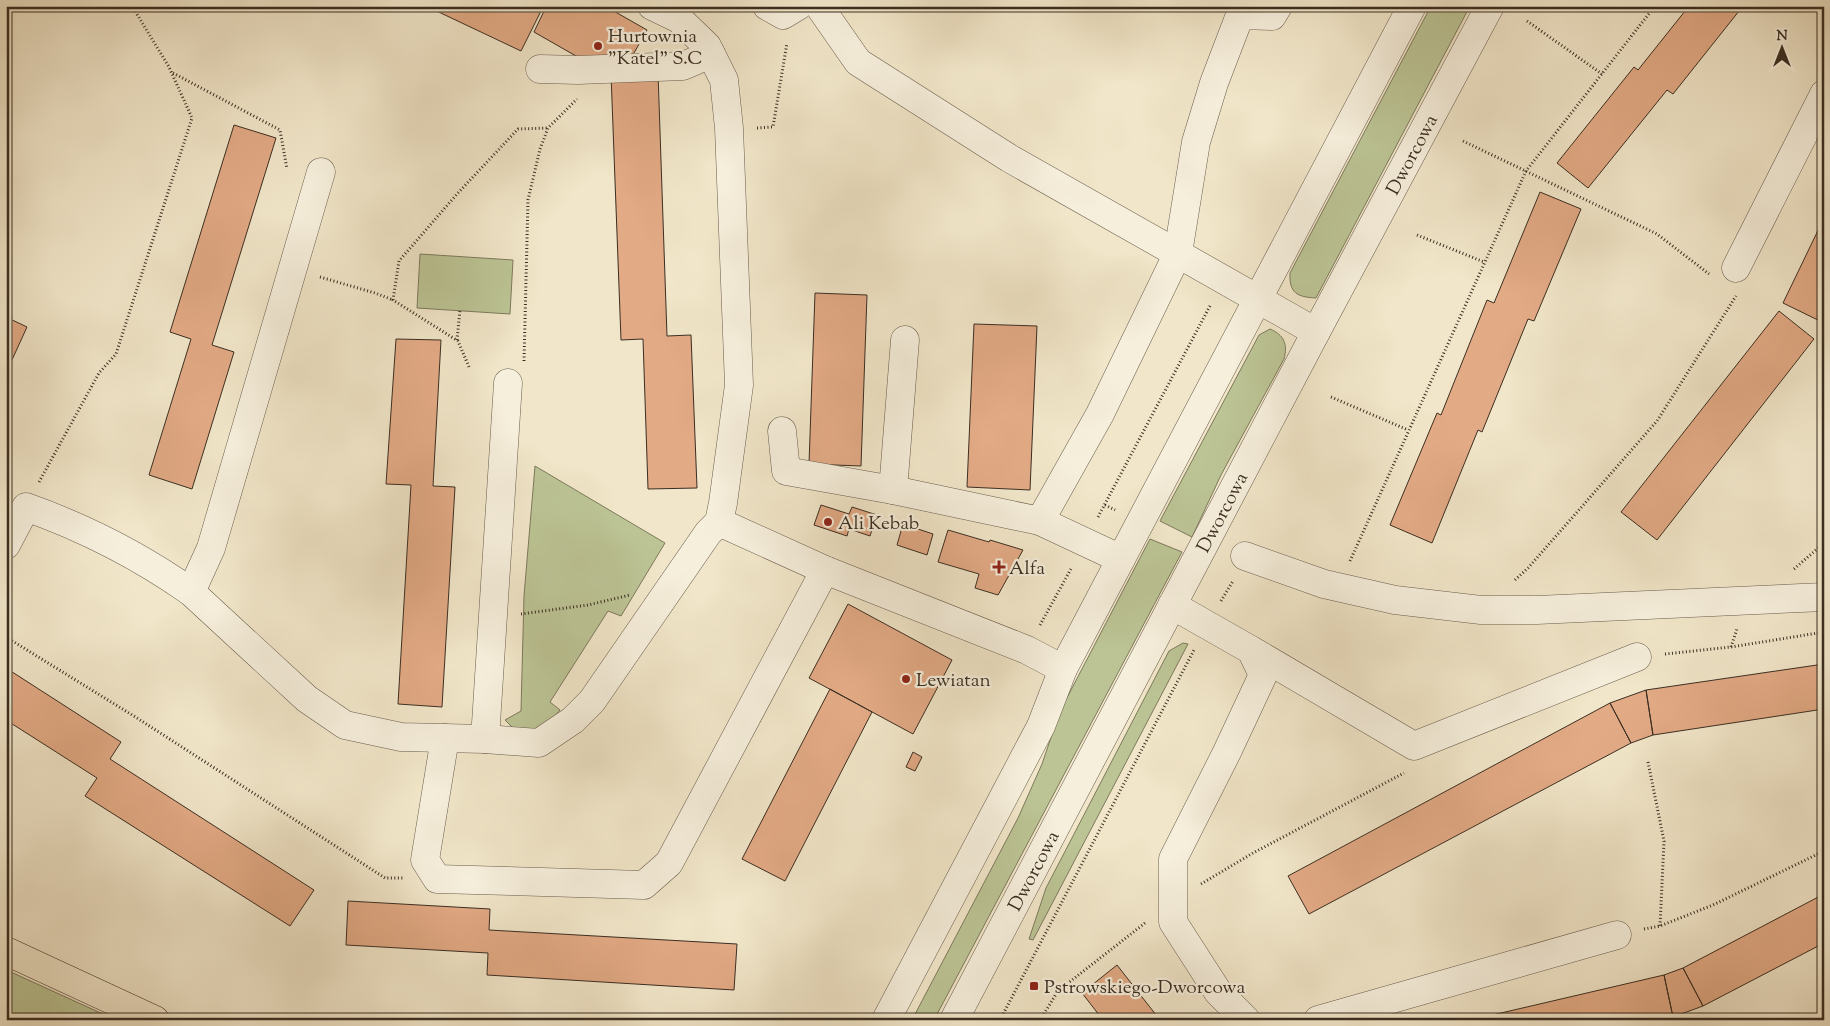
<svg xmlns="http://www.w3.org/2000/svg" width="1830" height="1026" viewBox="0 0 1830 1026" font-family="'Sorts Mill Goudy',serif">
<rect width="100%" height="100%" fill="#f1e6c9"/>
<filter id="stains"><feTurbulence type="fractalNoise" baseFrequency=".004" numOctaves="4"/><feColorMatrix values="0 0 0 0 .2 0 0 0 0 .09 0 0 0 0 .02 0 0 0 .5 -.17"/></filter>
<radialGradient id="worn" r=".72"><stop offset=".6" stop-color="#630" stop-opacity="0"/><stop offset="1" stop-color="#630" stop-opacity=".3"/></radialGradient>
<path fill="#bcc495" stroke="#7c795c" d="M 1431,6 L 1470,6 L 1316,298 C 1297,297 1289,293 1290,273 Z
M 420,254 L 513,260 L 510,314 L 417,308 Z
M 1270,329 C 1284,335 1288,344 1284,359 L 1221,475 L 1192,537 L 1160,521 L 1259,335 Z
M 535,466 L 665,543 L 621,616 L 608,611 L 550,702 L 560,710 L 548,725 L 530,730 L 513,728 L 505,720 L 521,711 L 524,596 Z
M 1150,539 L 1182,552 L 934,1020 L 912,1020 L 1018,818 L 1042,764 L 1060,711 Z
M 1183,643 L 1188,644 L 1033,940 L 1029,939 L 1046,888 L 1169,651 Z
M 6,970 L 13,973 L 116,1020 L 20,1020 L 6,1014 Z"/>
<path fill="#e2aa85" stroke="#3b2e22" d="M 426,6 L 531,6 L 541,11 L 521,51 Z
M 549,6 L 605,6 L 647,30 L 630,60 L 583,60 L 534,32 L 546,7 L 548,8 Z
M 1689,6 L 1743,6 L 1673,94 L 1667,90 L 1588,188 L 1557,163 L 1634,67 L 1638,70 Z
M 658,73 L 667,336 L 691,335 L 697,488 L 648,489 L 643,339 L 621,340 L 611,74 Z
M 234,125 L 276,138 L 212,345 L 234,352 L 192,489 L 149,475 L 191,339 L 170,332 Z
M 1540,192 L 1581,209 L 1534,321 L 1528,319 L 1482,432 L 1478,430 L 1432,543 L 1390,525 L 1437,413 L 1441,415 L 1487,300 L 1494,303 Z
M 1824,218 L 1824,323 L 1783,303 Z
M 815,293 L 867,295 L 861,466 L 809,464 Z
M 1779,311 L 1814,339 L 1657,540 L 1621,512 Z
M 6,317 L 27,327 L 6,373 Z
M 974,324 L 1037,326 L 1030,490 L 967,487 Z
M 396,339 L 441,340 L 433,486 L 455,487 L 442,707 L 398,704 L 411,485 L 386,484 Z
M 821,505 L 849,514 L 852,507 L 877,515 L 870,536 L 849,529 L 847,536 L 814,525 Z
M 903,524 L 933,534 L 927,555 L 897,545 Z
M 948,530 L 989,542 L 990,540 L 1023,550 L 998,595 L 975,588 L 979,574 L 938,562 Z
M 848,604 L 952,660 L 913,734 L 809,678 Z
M 1824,664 L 1824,709 L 1653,735 L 1646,690 Z
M 6,668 L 121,742 L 110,759 L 314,890 L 290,926 L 85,796 L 97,778 L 6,720 Z
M 830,689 L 872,712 L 785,881 L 742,859 Z
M 1646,690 L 1653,735 L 1631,743 L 1610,703 Z
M 1610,703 L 1631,743 L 1309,914 L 1288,876 Z
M 913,752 L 922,757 L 915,771 L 906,767 Z
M 1824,894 L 1824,943 L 1703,1006 L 1683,968 Z
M 348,901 L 490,909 L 489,930 L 737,944 L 734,990 L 487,975 L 488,953 L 346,945 Z
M 1117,965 L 1160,1020 L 1103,1020 L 1082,993 Z
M 1683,968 L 1703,1006 L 1673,1017 L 1664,975 Z
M 1664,975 L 1673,1017 L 1662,1020 L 1471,1020 Z"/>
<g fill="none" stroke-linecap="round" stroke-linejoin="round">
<defs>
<g id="minor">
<path d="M 767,6 L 783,15 L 798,6"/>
<path d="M 819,6 L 858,62 L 1009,158 L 1316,332"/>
<path d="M 540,69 L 578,70 L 683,66 L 711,54"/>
<path d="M 321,172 L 211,548 L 191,592 L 307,699 L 345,725 L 401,737 L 485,739 L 539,743 L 573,720 L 592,701 L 708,533 L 719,522 L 723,503 L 739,385 L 729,128 L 724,80 L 707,46 L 679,19 L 652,6"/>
<path d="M 1736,268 L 1824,94"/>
<path d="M 782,431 L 786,471 L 893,490 L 1040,521 L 1121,559"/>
<path d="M 893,490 L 905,340"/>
<path d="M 1040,521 L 1100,414 L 1178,253 L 1196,142 L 1214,83 L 1240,15 L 1272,16 L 1278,6"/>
<path d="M 719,522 L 825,570 L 1027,650 L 1063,669"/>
<path d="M 6,545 L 26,507 C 85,528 140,556 191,592"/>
<path d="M 1245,556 L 1324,584 L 1395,600 L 1481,610 L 1537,610 L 1824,597"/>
<path d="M 1172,605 L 1251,650 L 1263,675 L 1227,752 L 1173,859 L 1173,922 L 1218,992 L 1246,1020"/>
<path d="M 1251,650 L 1414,746 L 1637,657"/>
<path d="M 445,738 L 425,860 L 437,879 L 644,885 L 669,863 L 825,570"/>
<path d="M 485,739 L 508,383"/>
<path d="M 886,1020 L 1041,726 L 1063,669 L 1412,6"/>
<path id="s1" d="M 954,1020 L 1316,332 L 1490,6"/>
<path d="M 1318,1020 L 1617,935"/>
</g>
<path id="major" d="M 6,951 L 155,1020"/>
</defs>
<use href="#minor" stroke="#685c4c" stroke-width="29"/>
<use href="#major" stroke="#3b2e22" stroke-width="29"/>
<path stroke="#3b2e22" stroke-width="3" stroke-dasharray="1 2.5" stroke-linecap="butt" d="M 1527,21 L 1602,74
M 173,73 L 280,130 L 287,169
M 757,128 L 773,127 L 787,43
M 1463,141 L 1657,234 L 1709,274
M 1417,235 L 1484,262
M 320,277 L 375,293 L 393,300
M 457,340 L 460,310
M 524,361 L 528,200 L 540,149 L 548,128 L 577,99
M 469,367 L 458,341 L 393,300 L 399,261 L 457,194 L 518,129 L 548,128
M 1331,397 L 1408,430
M 39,482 L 99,373 L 116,354 L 192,118 L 169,67 L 132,6
M 1105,505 L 1115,510
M 1098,517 L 1211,304
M 1350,561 L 1526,171 L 1655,6
M 1794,569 L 1824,543
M 1515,580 L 1528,568 L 1657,421 L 1736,296
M 1221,601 L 1233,581
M 521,614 L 588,605 L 630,595
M 1040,625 L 1072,567
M 6,637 L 137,718 L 385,878 L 403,878
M 1731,647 L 1737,629
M 1665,654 L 1731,647 L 1818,633 L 1824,629
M 1648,762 L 1664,841 L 1660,926
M 1201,884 L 1253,853 L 1404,773
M 1644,929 L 1660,926 L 1713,905 L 1824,851
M 1000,1020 L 1194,650
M 1040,1020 L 1058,991 L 1145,923
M 1731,1020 L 1734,1020"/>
<use href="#minor" stroke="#f6efdc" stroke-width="28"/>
<use href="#major" stroke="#f1e6c9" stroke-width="28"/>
</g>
<g fill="#8f2418" stroke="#f6efdc" stroke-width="2">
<circle cx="598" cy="46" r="5"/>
<circle cx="828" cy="522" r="5"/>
<path d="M996.5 559.5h5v5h5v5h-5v5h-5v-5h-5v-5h5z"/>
<circle cx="906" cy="679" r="5"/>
<rect x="1029" y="981" width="10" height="10" rx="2.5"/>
</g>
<g text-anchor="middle" stroke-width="4.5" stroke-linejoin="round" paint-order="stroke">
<g font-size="19" fill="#3b2e22" stroke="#f6efdc" text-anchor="start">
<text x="608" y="42">Hurtownia<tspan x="608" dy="22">"Katel" S.C</tspan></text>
<text x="838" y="529">Ali Kebab</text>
<text x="1009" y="574">Alfa</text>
<text x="916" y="686">Lewiatan</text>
<text x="1044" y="993">Pstrowskiego-Dworcowa</text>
</g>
<g font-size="19" fill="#3b2e22" stroke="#f6efdc">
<text dy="7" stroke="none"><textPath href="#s1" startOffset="979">Dworcowa</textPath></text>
<text dy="7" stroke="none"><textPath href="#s1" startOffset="574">Dworcowa</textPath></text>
<text dy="7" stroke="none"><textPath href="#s1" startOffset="169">Dworcowa</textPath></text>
</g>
</g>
<rect width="1830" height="1026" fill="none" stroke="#f1e6c9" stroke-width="25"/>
<rect x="8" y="8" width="1815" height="1011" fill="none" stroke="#3b2e22" stroke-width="2.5"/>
<rect x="12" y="12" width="1805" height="1001" fill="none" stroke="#3b2e22"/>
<g transform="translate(1782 48)" stroke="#f6efdc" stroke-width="4" paint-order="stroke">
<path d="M0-4L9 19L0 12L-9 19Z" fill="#3b2e22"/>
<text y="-8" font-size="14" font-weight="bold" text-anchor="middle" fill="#3b2e22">N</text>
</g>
<rect width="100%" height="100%" filter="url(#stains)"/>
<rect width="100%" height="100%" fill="url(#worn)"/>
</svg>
